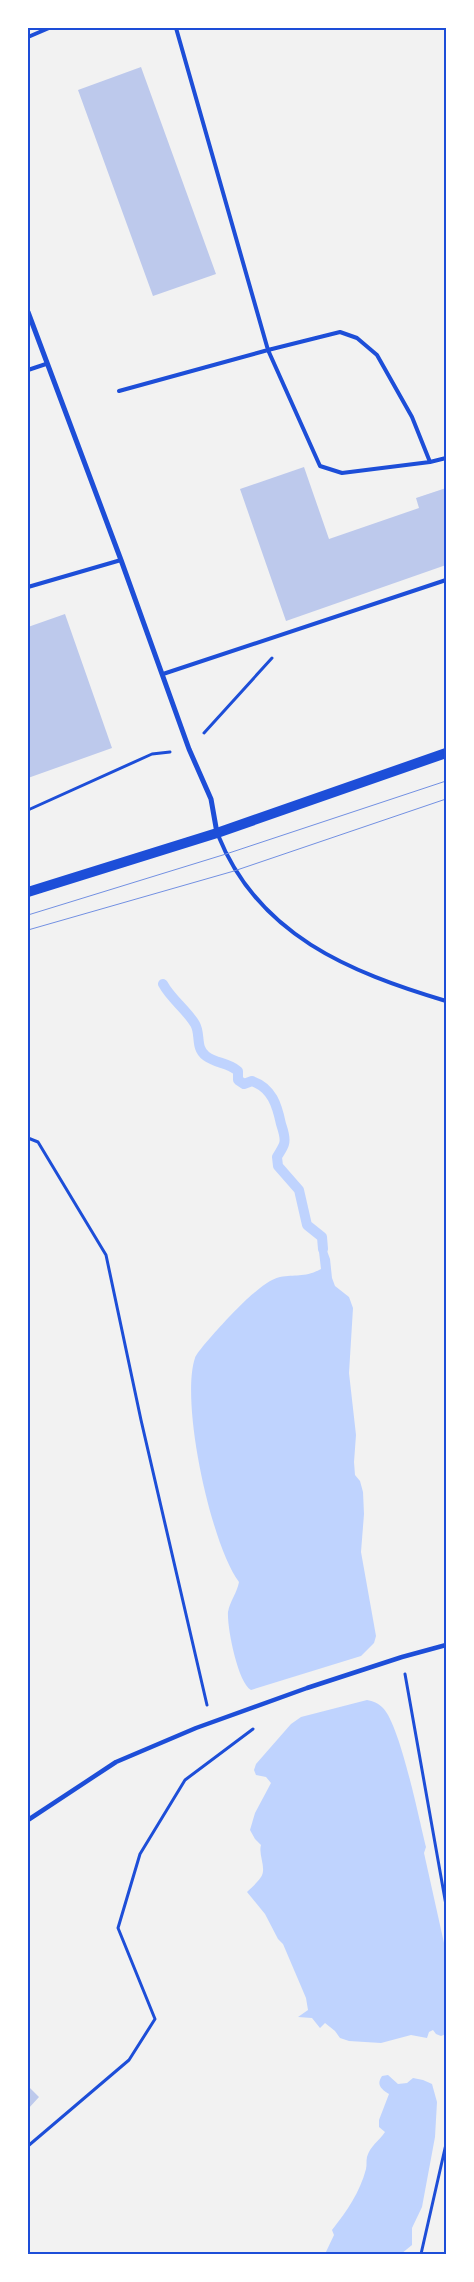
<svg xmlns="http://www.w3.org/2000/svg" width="474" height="2282" viewBox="0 0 474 2282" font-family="Manrope,sans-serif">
<rect width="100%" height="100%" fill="#f2f2f2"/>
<path fill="#bfd3fe" d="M 322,1237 L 330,1259 L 332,1278 L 335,1286 L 349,1297 L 353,1308 L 349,1373 L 356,1435 L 354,1462 L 355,1475 L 360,1481 L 363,1492 L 364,1514 L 361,1552 L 376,1636 L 374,1643 L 361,1656 L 251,1690 C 238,1683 227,1628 228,1612 C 230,1601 237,1593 239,1582 C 211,1545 180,1402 195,1358 C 199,1348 244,1300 254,1293 C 261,1287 271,1279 280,1277 C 296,1274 304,1278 321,1269 L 318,1243 Z
M 367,1700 C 373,1701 378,1703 383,1708 C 400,1725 419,1819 426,1847 L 424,1853 L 446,1952 L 446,2034 L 441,2036 L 436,2034 L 433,2030 L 429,2032 L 427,2038 L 411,2035 L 381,2043 L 349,2041 L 340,2038 L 335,2031 L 325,2023 L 320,2028 L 312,2018 L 298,2017 L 308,2010 L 306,1998 L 283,1944 L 278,1939 L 265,1914 L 247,1892 C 251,1888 257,1883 261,1877 C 267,1868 258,1855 261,1845 L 255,1839 L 250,1830 L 255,1813 L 271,1783 L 266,1777 L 256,1775 L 254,1770 L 256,1764 L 291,1724 L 301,1717 Z
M 388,2075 L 398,2084 L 407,2083 L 413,2078 L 423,2080 L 432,2084 L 437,2102 L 435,2137 L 422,2207 L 412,2228 L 412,2245 L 401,2254 L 325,2254 L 334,2235 L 332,2230 C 347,2211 360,2192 366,2169 C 367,2165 366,2161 367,2157 C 370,2146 379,2141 385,2132 L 379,2127 L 379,2120 L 389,2094 C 381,2089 376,2085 382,2076 Z"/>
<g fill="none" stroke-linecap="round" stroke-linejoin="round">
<path stroke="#bfd3fe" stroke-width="10" d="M 163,984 C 171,999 186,1009 195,1024 C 201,1034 195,1048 206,1056 C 217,1064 227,1062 238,1071 L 238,1080 L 244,1084 L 252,1081 C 272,1088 277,1105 281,1124 C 283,1130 286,1138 284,1144 C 283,1148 279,1153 277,1157 L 278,1166 L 299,1190 L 307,1225 L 322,1237 L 323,1249"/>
</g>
<path fill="#bdc9ec" d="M 141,67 L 216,274 L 153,296 L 78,90 Z
M 304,467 L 329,539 L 419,508 L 416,498 L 446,488 L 446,565 L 286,621 L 240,489 Z
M 65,614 L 112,748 L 28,778 L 28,627 Z
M 28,2086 L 39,2097 L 28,2109 Z"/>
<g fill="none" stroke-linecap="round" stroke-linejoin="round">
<path stroke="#1d4ed8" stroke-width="3" d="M 204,733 L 272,658
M 28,810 L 152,754 L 170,752
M 28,1138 L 38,1142 L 106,1255 L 141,1420 L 207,1705
M 405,1674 L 446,1905
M 28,2146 L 129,2060 L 155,2019 L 118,1928 L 140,1854 L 185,1780 L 253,1729
M 421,2254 L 446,2144"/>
<path stroke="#1d4ed8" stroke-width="4" d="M 176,28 L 268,350 L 340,332 L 357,338 L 377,355 L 412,417 L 430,462
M 28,37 L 49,28
M 28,370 L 46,364
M 119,391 L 268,350 L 320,466 L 342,473 L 430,462 L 446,458
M 28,587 L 121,560
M 163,674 L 446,580
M 218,835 C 258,935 349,972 446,1001"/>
<path stroke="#1d4ed8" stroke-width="4.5" d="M 28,1820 L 116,1762 L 196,1728 L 307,1688 L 402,1657 L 446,1645"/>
<path stroke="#1d4ed8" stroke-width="5" d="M 28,312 L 121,560 L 189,749 L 211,799 L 217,833"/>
<path stroke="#1d4ed8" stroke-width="10" d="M 28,892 L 217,833 L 446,753"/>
<path stroke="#7290e2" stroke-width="1" d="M 28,915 L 226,854 L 446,781
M 28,930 L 234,871 L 446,799"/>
</g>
<rect width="474" height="2282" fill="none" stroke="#ffffff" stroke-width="58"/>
<rect x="29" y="29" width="416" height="2224" fill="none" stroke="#1d4ed8" stroke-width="2"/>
</svg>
